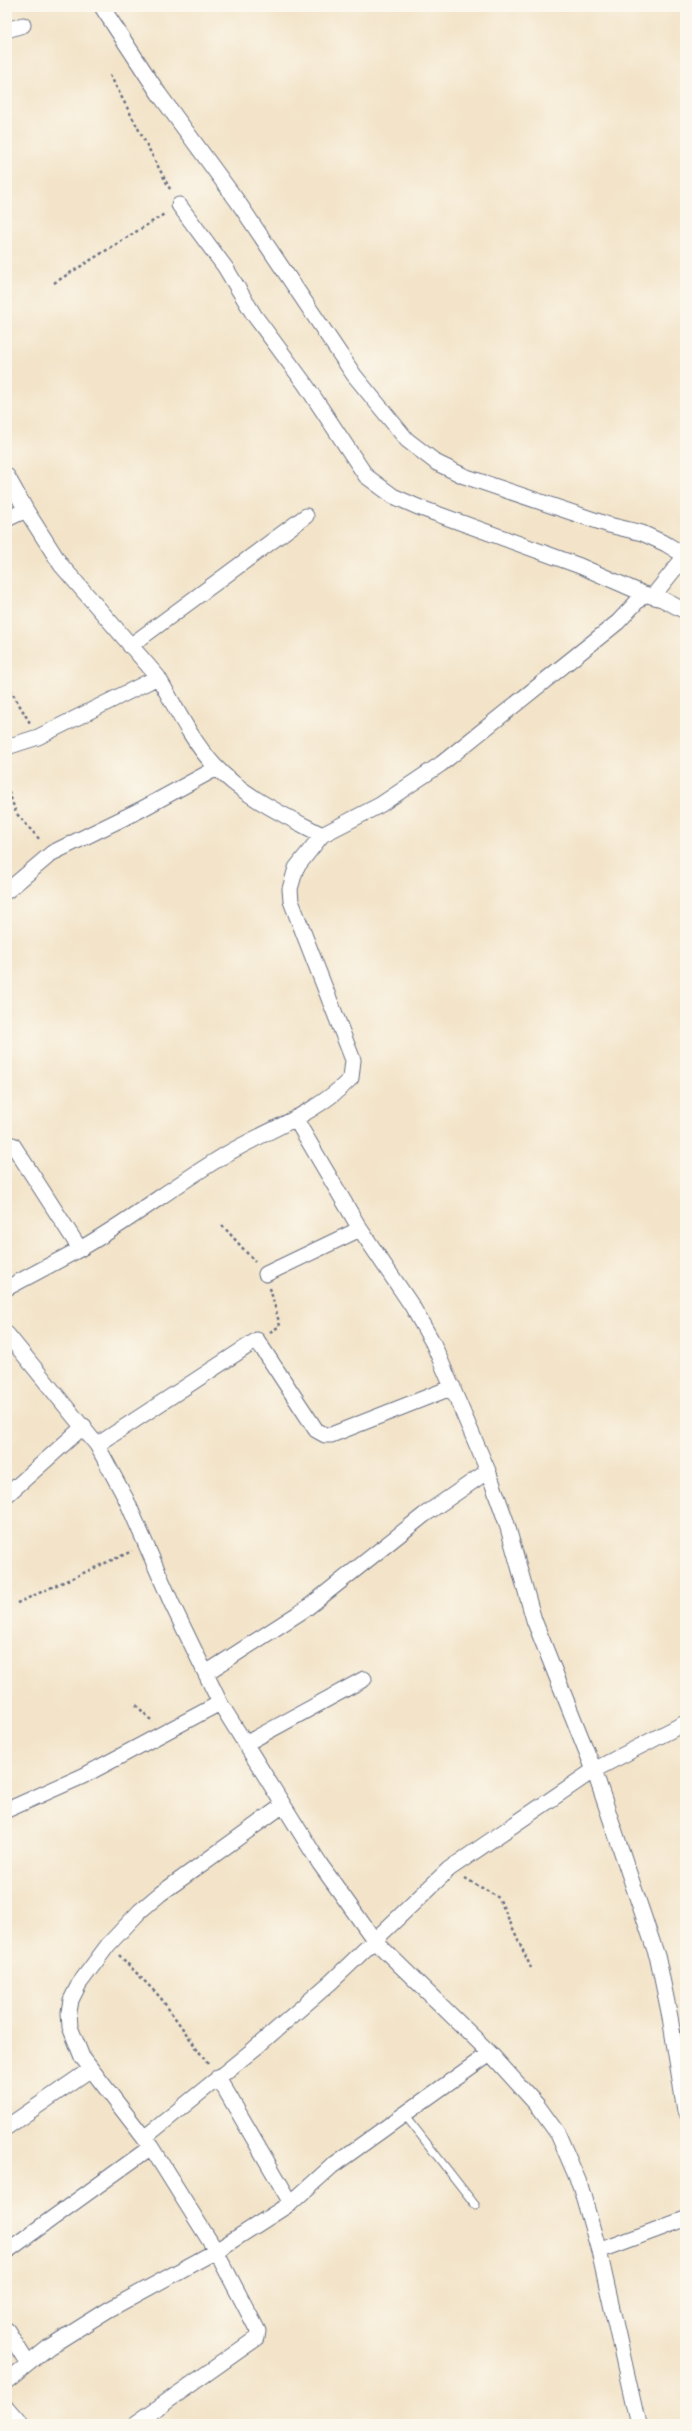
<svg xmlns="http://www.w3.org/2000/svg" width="692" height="2431" viewBox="0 0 692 2431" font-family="Delius,sans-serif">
<rect width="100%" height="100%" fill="#fbf7ec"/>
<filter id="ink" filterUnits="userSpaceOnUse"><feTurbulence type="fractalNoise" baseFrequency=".025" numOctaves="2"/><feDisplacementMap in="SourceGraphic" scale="8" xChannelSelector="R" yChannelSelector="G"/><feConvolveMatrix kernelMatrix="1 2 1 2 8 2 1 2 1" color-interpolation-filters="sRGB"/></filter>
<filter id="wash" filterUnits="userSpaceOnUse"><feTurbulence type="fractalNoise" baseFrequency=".012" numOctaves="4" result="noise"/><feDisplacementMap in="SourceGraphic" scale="16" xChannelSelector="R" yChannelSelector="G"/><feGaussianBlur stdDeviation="0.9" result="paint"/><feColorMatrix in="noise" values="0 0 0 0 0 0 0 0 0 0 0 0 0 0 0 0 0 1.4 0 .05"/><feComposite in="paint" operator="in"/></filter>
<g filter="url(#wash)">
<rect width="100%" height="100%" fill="#f3e4c9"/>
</g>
<g filter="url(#ink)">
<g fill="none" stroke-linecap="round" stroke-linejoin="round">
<defs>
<path id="service" d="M 404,2114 L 476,2206"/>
<path id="minor" d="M 102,7 L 159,94 L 238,202 L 354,375 L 407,440 L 437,463 L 464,476 L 609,525 L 642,533 L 666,544 L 684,555
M 7,30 L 23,25
M 7,476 L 26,510 L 61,565 L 158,677 L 38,737 L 7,747
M 7,519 L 26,510
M 644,594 L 662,599 L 685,611
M 653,596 L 685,556
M 130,646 L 306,516
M 158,677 C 175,706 191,740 214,765 C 244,797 284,815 322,835
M 7,891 L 52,853 L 140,810 L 217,768
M 295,1118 L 360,1229 L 412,1306 L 433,1343 L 488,1471 L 506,1521 L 534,1620 L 594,1770 L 658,1959 L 670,2017 L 685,2111
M 80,1249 C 129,1221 172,1187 220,1158 C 263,1131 315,1116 351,1078 L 353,1060 L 291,901 L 290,889 L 296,868 L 322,835 L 380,805 L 441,764 L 618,622 L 644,594 L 580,566 L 418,507 L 393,496 L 366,476 L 305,384 L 254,315 L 225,267 L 179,205
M 266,1274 L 360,1229
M 7,1288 L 80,1249 L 13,1145
M 7,1334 L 97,1445 L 126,1499 L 172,1604 L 220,1703 L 320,1864 L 375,1941 L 490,2053 L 537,2105 L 558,2134 L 580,2185 L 599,2251 L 638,2424
M 97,1445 L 257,1340 L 316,1430 L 325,1435 L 331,1435 L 453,1387
M 7,1495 L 84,1426
M 206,1673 L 307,1608 L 424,1515 L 488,1471
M 245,1744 L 364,1679
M 7,1810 L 83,1776 L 220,1703
M 218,2077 L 291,2203
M 7,2127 L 91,2069
M 144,2138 L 254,2049 L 331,1982 L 449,1869 L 594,1770 L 685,1723
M 7,2251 L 151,2147
M 599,2251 L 685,2219
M 7,2330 L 28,2364
M 7,2381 L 49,2347 L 108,2310 L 216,2251 L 291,2203 L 332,2166 L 490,2053
M 7,2408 L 21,2424
M 135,2424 L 257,2338 L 258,2331 L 216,2251 L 151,2147 L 82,2057 L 70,2027 L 69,2012 L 71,2000 L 79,1984 L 108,1945 L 140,1911 L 160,1894 L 282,1806"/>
</defs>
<use href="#service" stroke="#676e83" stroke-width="9"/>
<use href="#minor" stroke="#676e83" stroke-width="17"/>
<path stroke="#676e83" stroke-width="2.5" stroke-dasharray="3 3" stroke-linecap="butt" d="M 110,75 L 171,191
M 54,283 L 166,213
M 7,684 L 30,723
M 7,786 L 16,813 L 41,841
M 222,1225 L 255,1262
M 270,1288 L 280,1326 L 270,1332
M 17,1603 L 132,1551
M 136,1705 L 153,1722
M 465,1878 L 499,1898 L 531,1968
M 119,1955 L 160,1997 L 208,2064"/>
<use href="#service" stroke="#fff" stroke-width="7"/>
<use href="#minor" stroke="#fff" stroke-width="15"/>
</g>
</g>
<rect width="692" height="2431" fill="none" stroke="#fbf7ec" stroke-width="24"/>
</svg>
